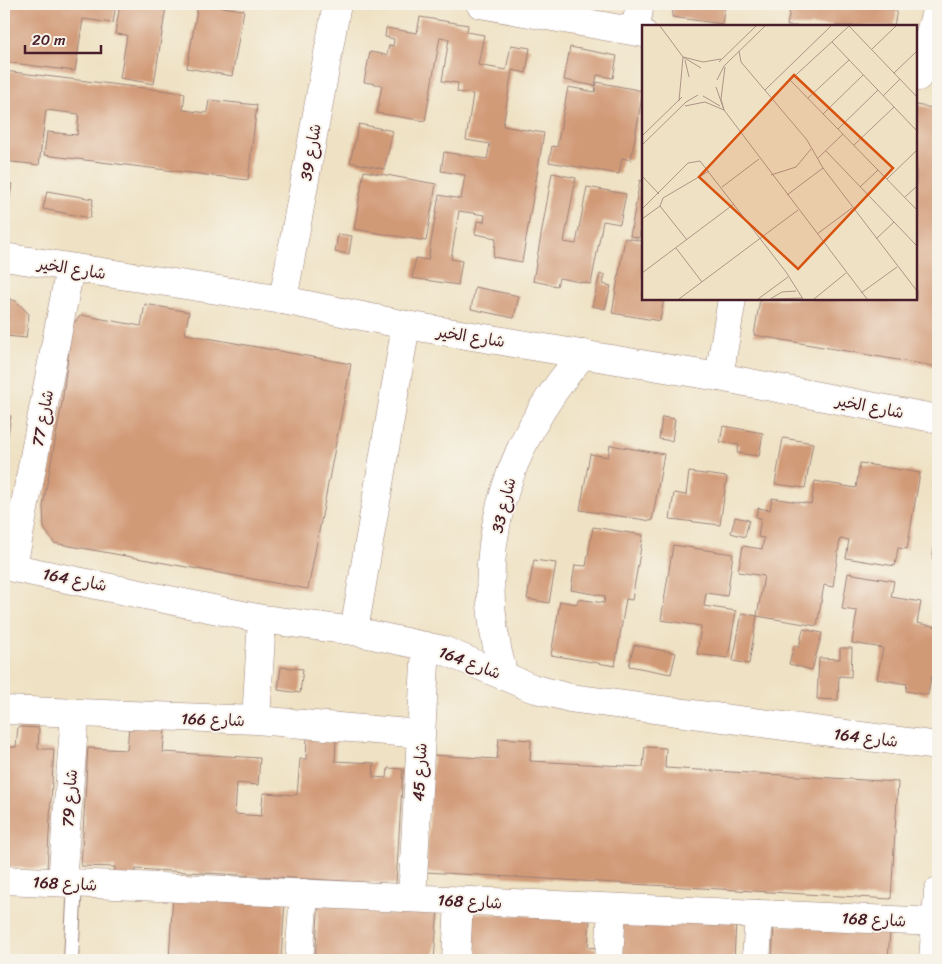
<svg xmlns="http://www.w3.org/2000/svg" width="942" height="964" viewBox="0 0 942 964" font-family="Sriracha,'Playpen Sans Arabic',sans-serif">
<rect width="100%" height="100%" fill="#f7f3e8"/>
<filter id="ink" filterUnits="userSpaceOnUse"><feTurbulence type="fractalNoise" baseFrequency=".02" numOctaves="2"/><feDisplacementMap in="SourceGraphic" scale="10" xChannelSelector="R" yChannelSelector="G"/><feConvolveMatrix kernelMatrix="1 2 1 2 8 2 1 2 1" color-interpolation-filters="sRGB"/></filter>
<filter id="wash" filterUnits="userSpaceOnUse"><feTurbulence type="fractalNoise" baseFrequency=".0096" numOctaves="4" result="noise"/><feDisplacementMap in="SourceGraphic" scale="20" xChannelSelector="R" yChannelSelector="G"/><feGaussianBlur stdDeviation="1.12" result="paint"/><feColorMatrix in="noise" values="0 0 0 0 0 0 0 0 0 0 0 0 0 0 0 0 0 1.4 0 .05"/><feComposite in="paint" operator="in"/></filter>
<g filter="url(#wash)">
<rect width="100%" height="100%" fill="#efe2c4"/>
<g id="blocks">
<path fill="#d19a77" d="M 4,4 L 116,4 L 113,23 L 83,19 L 75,71 L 4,62 Z
M 120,4 L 145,4 L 166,7 L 154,84 L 120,78 L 127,35 L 115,34 Z
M 198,4 L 244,10 L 232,76 L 187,68 Z
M 674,4 L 725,4 L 722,24 L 672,17 Z
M 791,4 L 857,4 L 897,10 L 894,26 L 787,26 Z
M 420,17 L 468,25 L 467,32 L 484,35 L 478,65 L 506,70 L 511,45 L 530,48 L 526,73 L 512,70 L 503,126 L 544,133 L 522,262 L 493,257 L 496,238 L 475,234 L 477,221 L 484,222 L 485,215 L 459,211 L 451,259 L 462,261 L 458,285 L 412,278 L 416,258 L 428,260 L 439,195 L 461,199 L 465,175 L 441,171 L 444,152 L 487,159 L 490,144 L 466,140 L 473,94 L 457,92 L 458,83 L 442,81 L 449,39 L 440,37 L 425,121 L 377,113 L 382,85 L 364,82 L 370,52 L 387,55 L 389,45 L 393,46 L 394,39 L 385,37 L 386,28 L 417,33 Z
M 570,47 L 617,56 L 613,78 L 597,75 L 595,86 L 564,80 Z
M 4,71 L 185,93 L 183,110 L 207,113 L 209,100 L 257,105 L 248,180 L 44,155 L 47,132 L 77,135 L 79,114 L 46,110 L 39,165 L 4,161 Z
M 597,82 L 643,91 L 631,160 L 622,158 L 619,174 L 549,162 L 552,146 L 557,147 L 568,87 L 595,92 Z
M 916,105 L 938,109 L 938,367 L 754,335 L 760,299 L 916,299 Z
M 359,124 L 393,131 L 384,169 L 350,162 Z
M 364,171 L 436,184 L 426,241 L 354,229 Z
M 552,173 L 576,178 L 564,242 L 576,244 L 587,187 L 626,194 L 620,224 L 603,221 L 591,284 L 559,278 L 557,286 L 533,281 Z
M 640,180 L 643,181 L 643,212 L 639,238 L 630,236 Z
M 4,183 L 12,184 L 8,210 L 4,209 Z
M 47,191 L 93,199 L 90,218 L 43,209 Z
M 338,234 L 352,236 L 349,254 L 335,252 Z
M 625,238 L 643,241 L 643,299 L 664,299 L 660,321 L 612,313 Z
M 600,274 L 605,275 L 603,284 L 611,286 L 605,309 L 592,306 Z
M 475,287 L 519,296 L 514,318 L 471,309 Z
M 10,299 L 16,301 L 29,314 L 26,338 L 6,336 Z
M 145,304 L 189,312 L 185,334 L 351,364 L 308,589 L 54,543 L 44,528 L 43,506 L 62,403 L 72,325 L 81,315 L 141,326 Z
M 4,415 L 11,416 L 6,447 L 4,447 Z
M 662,417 L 675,419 L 672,441 L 659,439 Z
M 723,426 L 763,433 L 759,456 L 737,453 L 739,445 L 720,442 Z
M 783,438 L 813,443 L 805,488 L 775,484 Z
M 610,445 L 664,454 L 652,521 L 580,510 L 590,454 L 608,457 Z
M 860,463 L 920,473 L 907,549 L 898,548 L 895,566 L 846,558 L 849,540 L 840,539 L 833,587 L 824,585 L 817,626 L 757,616 L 764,576 L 738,572 L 743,546 L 762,549 L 764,538 L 758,537 L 761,518 L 756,517 L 758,508 L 770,510 L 772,498 L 811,504 L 815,481 L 856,488 Z
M 937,463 L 938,463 L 938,488 L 933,487 Z
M 689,472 L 727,477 L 720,525 L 670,519 L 674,493 L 686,495 Z
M 735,517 L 749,520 L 745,537 L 731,533 Z
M 593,527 L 643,535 L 632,600 L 626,599 L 615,666 L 551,655 L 560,601 L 577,604 L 578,599 L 604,603 L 605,596 L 571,590 L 575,565 L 586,566 Z
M 937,533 L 938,533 L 938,560 L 932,559 Z
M 673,545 L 733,554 L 727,596 L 706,593 L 704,606 L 736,611 L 728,658 L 697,654 L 701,626 L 661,620 Z
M 534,560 L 556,563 L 549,603 L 527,599 Z
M 848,573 L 894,581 L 891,597 L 921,602 L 917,623 L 938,627 L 938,678 L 931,677 L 928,695 L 906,691 L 907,684 L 877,679 L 883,648 L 852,643 L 857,611 L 842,609 Z
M 742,613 L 757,616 L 749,664 L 733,661 Z
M 803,629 L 822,633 L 812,670 L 789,664 L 794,646 L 799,647 Z
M 634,645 L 676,653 L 671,674 L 629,666 Z
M 840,648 L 852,648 L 851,677 L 839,676 L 838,700 L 817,699 L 819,658 L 840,659 Z
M 281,667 L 303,669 L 300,693 L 278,690 Z
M 129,726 L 165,728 L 163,752 L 260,758 L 258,785 L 237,783 L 235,814 L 261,816 L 263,793 L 297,795 L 300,759 L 306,759 L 307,738 L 336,739 L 335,761 L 374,763 L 373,777 L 387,778 L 388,768 L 403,769 L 396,884 L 136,869 L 135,884 L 114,882 L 115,867 L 81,866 L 88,748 L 127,750 Z
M 18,727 L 39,728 L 38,749 L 54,749 L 47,869 L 4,867 L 4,747 L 16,747 Z
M 499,738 L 531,740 L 530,761 L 643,767 L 645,747 L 666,748 L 665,768 L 898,782 L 891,899 L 426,872 L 433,755 L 497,759 Z
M 173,893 L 285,900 L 281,960 L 169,960 Z
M 319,901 L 438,908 L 434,960 L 315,960 Z
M 472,913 L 590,919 L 588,947 L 596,948 L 595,960 L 469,960 Z
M 617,917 L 736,922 L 734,960 L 615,960 Z
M 774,925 L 890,931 L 888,960 L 772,960 Z"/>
</g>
</g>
<g filter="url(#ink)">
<use href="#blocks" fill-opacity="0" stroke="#9c8078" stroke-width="1"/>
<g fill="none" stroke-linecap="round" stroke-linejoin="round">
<defs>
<path id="service" d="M 71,960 L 75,883"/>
<path id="minor" d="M 480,4 L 643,33
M 635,31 L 640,4
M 918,77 L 938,4
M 283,300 L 337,4
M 719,377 L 732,299
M 4,566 L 262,619 L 354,631 L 443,650 L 532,688 L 570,698 L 938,746
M 13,567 L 70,268
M 354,631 L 406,325
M 504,676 C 469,558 504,445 583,354
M 4,710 L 256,720 L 421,734
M 256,720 L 262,619
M 4,880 L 936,922
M 62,882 L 75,714
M 412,898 L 426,646
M 299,960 L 304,893
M 456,960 L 459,901
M 609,960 L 612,908
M 756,960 L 759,914
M 933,960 L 938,891"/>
<path id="tertiary" d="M 4,257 L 283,300 L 406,325 L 719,377 L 938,419"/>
</defs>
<use href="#service" stroke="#9c8078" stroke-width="16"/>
<use href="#minor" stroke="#9c8078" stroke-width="29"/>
<use href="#tertiary" stroke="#9c8078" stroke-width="29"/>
<use href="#service" stroke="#fff" stroke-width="14"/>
<use href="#minor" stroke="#fff" stroke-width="28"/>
<use href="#tertiary" stroke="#fff" stroke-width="28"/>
</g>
</g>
<g text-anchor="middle" stroke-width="4" stroke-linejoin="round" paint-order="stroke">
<g font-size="16" fill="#4a1f2b" stroke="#f7f3e8">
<text transform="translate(310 152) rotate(-80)" y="6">شارع 39</text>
<text transform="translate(72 268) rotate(9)" y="6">شارع الخير</text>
<text transform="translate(471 336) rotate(9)" y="6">شارع الخير</text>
<text transform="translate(870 406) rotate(11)" y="6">شارع الخير</text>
<text transform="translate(42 418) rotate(-79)" y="6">شارع 77</text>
<text transform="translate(503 505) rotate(-76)" y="6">شارع 33</text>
<text transform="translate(75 579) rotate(11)" y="6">شارع 164</text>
<text transform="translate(470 662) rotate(21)" y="6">شارع 164</text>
<text transform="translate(213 719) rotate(2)" y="6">شارع 166</text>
<text transform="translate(866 737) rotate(7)" y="6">شارع 164</text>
<text transform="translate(419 772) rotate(-87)" y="6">شارع 45</text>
<text transform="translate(69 798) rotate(-86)" y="6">شارع 79</text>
<text transform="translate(65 883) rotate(3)" y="6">شارع 168</text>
<text transform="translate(470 901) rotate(3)" y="6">شارع 168</text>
<text transform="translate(874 919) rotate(3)" y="6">شارع 168</text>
</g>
</g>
<g transform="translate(642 25)">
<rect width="275" height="275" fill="#efe2c4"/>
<path fill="none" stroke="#ad9487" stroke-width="1" d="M 18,1 L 41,32 L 59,43M 190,17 L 275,106M 230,24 L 254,1M 97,26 L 99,37 L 165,115 L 181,143 L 275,266M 43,35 L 47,52M 77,37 L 114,1M 252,48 L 275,26M 75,55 L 82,41 L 123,1M 148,55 L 275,185M 74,62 L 82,85 L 225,274M 123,65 L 189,1M 61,71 L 78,81M 241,71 L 258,54M 130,72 L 207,1 L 275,72M 166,73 L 207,35M 37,76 L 41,32 L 61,37 L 79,34M 43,81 L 63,77 L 82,85M 82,85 L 79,74 L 83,42M 181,89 L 221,50M 196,104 L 236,65M 0,111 L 40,72M 0,120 L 44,77 L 56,70M 212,120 L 252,82M 184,126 L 275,221M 175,134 L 201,109M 129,150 L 154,142 L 169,124M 0,151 L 17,169M 245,154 L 275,125M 80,162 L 117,134M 218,162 L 236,145M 145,170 L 181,143M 263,172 L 275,161M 18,181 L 45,215M 0,184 L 46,138 L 58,136 L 144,247 L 161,274M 0,194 L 18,181 L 21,173 L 67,146M 175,209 L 210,183M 234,214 L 252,197M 34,223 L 60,257M 0,248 L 92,179M 219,268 L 255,242M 37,274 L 156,185M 116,274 L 146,252M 128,274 L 140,267 L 154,266M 130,274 L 160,273M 172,274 L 204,248"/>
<path fill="#d8530f" fill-opacity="0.15" stroke="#d8530f" stroke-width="2.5" d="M 152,50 L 251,143 L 156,244 L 57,152 Z"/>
<rect width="275" height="275" fill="none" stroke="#4a1f2b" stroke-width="2.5"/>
</g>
<rect width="942" height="964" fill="none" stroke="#f7f3e8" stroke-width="20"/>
<path d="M25 45v8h76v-8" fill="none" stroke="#4a1f2b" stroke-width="2.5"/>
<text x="32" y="45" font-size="15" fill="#4a1f2b" stroke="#f7f3e8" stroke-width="4" paint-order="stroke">20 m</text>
</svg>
